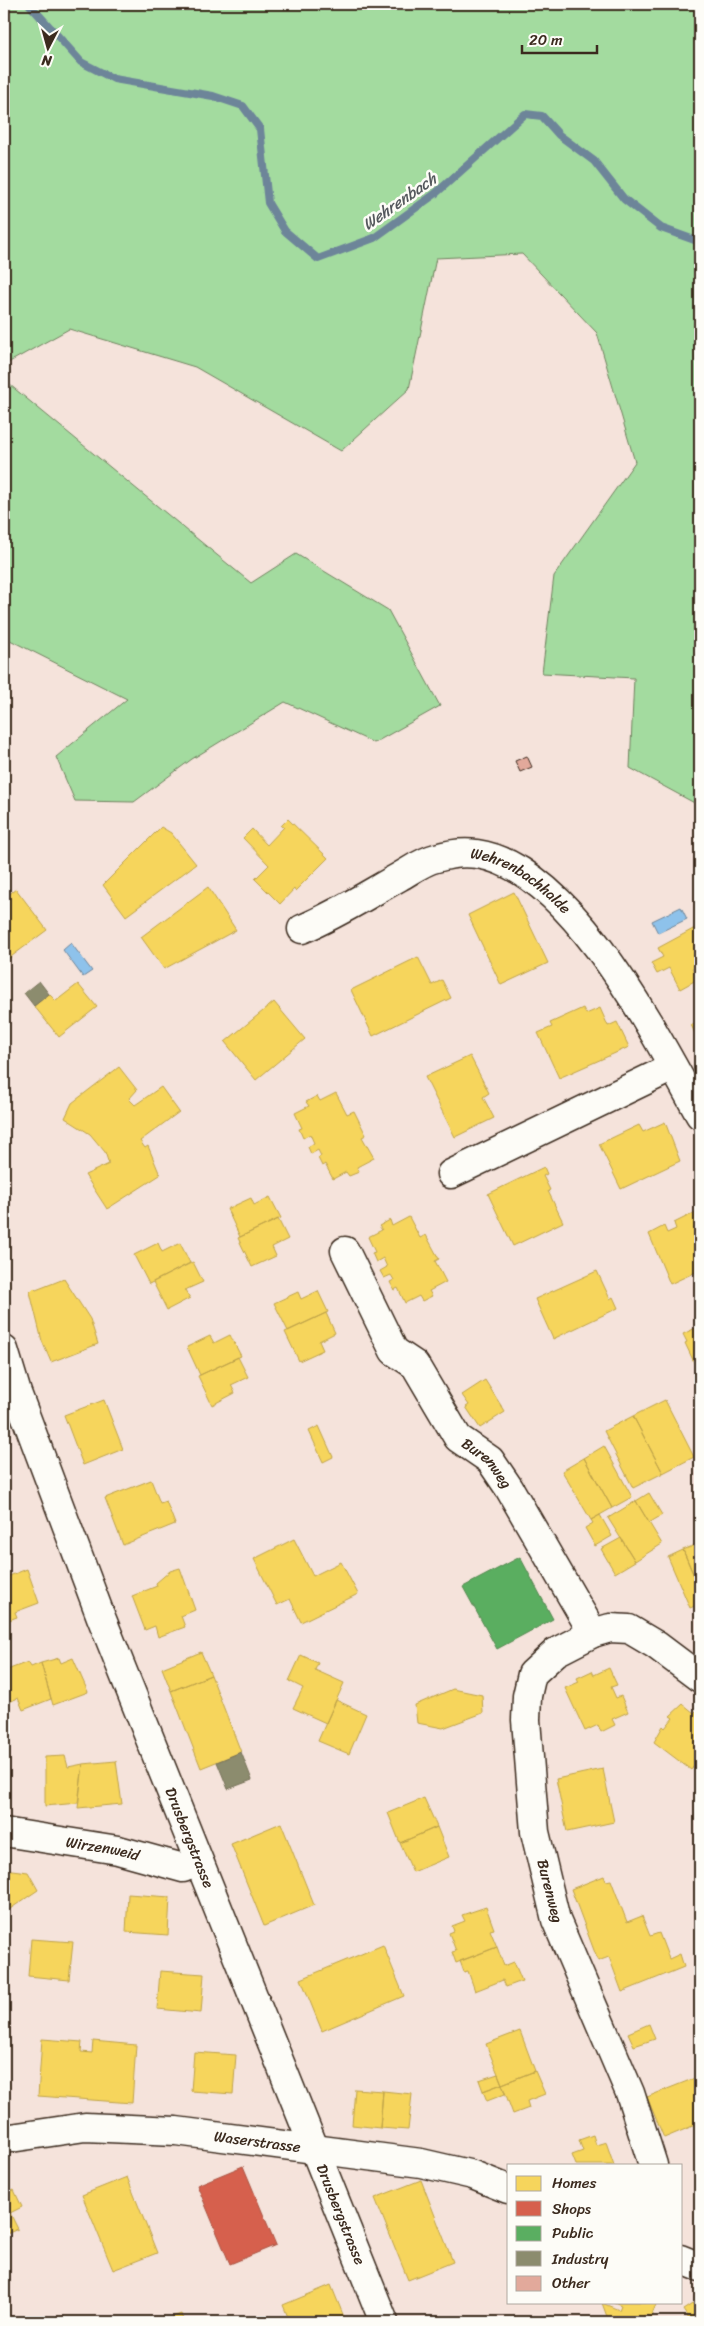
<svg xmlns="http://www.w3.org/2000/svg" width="704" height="2326" viewBox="0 0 704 2326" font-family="Sriracha,sans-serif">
<rect width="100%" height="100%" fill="#f5e3db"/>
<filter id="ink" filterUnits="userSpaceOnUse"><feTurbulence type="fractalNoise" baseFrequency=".02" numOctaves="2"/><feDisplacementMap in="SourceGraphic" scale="10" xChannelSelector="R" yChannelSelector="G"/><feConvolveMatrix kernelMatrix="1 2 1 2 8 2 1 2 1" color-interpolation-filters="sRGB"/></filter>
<g filter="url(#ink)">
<path fill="#a3db9f" stroke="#6f825e" d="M 4,4 L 700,4 L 700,806 L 630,768 L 634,678 L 542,673 L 554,576 L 635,462 L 597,333 L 522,254 L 436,258 L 409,389 L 341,451 L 195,367 L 69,329 L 4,365 Z
M 4,380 L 251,583 L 296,554 L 388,610 L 440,706 L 374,743 L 285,702 L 192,759 L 134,802 L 75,801 L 56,757 L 127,699 L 4,637 Z"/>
<path fill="#8ec2eb" stroke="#6d8599" d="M 681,907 L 687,919 L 658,933 L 652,921 Z
M 71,943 L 92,971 L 83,977 L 63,950 Z"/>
<path fill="#f6d55c" stroke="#bea249" d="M 288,819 L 328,858 L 295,891 L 294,889 L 280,904 L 255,879 L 269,865 L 243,838 L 252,829 L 267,845 L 284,827 L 281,826 Z
M 161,827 L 171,833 L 196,864 L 126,916 L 103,885 Z
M 208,887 L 236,930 L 164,969 L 141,937 Z
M 16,889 L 47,930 L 4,962 L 4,898 Z
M 514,892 L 548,963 L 501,985 L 468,915 Z
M 695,928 L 700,938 L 700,963 L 692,968 L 698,979 L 680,989 L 669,968 L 657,974 L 651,963 L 663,957 L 658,948 Z
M 418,957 L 432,985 L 442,980 L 451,998 L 373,1036 L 351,990 Z
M 78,984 L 97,1007 L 59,1037 L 34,1006 L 49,994 L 56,1001 Z
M 274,1002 L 305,1039 L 256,1080 L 225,1042 Z
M 583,1008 L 586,1014 L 600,1008 L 608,1026 L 617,1022 L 629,1047 L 559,1078 L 538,1033 L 552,1027 L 550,1023 Z
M 700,1020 L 700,1043 L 691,1025 Z
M 470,1056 L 489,1093 L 483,1097 L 494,1118 L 455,1137 L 425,1077 Z
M 119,1067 L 137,1090 L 129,1099 L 135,1105 L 161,1087 L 179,1112 L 140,1141 L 145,1148 L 148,1146 L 160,1175 L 107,1209 L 85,1175 L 109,1164 L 105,1152 L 90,1134 L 65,1118 L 72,1103 Z
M 336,1093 L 347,1114 L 354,1111 L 366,1135 L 362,1137 L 374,1158 L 357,1167 L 359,1172 L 349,1176 L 346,1172 L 333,1179 L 325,1164 L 322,1166 L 318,1158 L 321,1156 L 318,1150 L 311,1154 L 308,1147 L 314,1143 L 310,1134 L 303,1138 L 299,1129 L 302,1128 L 295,1113 L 309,1106 L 306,1102 L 317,1096 L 320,1101 Z
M 665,1122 L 680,1161 L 621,1189 L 599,1144 L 639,1125 L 643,1132 Z
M 544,1167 L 547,1174 L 543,1176 L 550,1190 L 548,1191 L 563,1222 L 513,1246 L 488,1194 Z
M 270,1197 L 281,1218 L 240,1237 L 227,1209 L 251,1198 L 254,1205 Z
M 700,1210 L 700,1270 L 670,1284 L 649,1234 L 664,1226 L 667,1233 L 676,1229 L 674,1223 Z
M 409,1217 L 420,1238 L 426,1235 L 439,1259 L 435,1261 L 446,1282 L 429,1291 L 432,1296 L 422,1301 L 419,1296 L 405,1303 L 398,1288 L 394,1290 L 390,1282 L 394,1280 L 391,1275 L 384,1278 L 380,1271 L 387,1267 L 383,1258 L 376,1262 L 372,1253 L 375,1252 L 368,1237 L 382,1230 L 379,1226 L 390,1220 L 392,1226 Z
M 278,1219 L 288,1239 L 272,1247 L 276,1256 L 252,1267 L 238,1238 Z
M 158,1243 L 162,1252 L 180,1243 L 190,1263 L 149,1284 L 134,1255 Z
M 193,1262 L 203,1282 L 185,1290 L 190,1298 L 167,1310 L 153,1282 Z
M 597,1271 L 610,1299 L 613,1297 L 618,1308 L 553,1339 L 535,1299 Z
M 64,1279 L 90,1319 L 98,1344 L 51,1362 L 42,1341 L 30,1292 L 34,1288 L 36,1290 Z
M 318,1291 L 328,1312 L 288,1331 L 274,1303 L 298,1292 L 301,1299 Z
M 326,1313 L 335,1333 L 319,1341 L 323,1350 L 299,1361 L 285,1332 Z
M 700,1326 L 700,1375 L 685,1343 L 687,1342 L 683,1334 Z
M 230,1335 L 241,1356 L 200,1375 L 187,1347 L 210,1336 L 214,1343 Z
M 238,1357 L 248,1377 L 231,1385 L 235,1393 L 212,1405 L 198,1376 Z
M 485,1380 L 505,1412 L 480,1428 L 466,1407 L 469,1405 L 462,1395 Z
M 104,1400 L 123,1449 L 83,1465 L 64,1415 Z
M 665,1400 L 694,1457 L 663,1473 L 633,1416 Z
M 633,1416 L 663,1473 L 633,1488 L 604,1431 Z
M 319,1426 L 333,1457 L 323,1462 L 309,1431 Z
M 604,1446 L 632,1497 L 612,1508 L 584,1458 Z
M 584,1458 L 612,1508 L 591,1520 L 562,1471 Z
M 151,1480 L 160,1503 L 166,1501 L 175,1524 L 123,1545 L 105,1498 Z
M 649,1493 L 662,1515 L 649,1523 L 636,1501 Z
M 636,1501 L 662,1544 L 635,1561 L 608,1518 Z
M 600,1515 L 612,1536 L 595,1546 L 585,1528 L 593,1523 L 591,1520 Z
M 621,1538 L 635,1561 L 615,1573 L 601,1549 Z
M 294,1539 L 313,1576 L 341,1562 L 358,1594 L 301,1622 L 290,1599 L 277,1605 L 254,1559 Z
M 700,1543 L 700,1590 L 683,1550 Z
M 683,1550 L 700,1590 L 700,1604 L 690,1608 L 668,1557 Z
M 180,1568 L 195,1610 L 181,1616 L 185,1627 L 158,1637 L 155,1626 L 145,1630 L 132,1596 L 157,1586 L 156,1583 L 170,1571 Z
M 27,1569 L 39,1603 L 15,1612 L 17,1617 L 4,1622 L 4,1578 Z
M 201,1652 L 211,1675 L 171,1691 L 162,1668 Z
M 301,1655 L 318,1663 L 315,1670 L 344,1683 L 326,1723 L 293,1708 L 303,1688 L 289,1681 Z
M 59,1658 L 61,1663 L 73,1658 L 88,1692 L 53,1705 L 41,1663 Z
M 28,1662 L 31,1667 L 41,1663 L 51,1699 L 23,1710 L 18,1698 L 9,1702 L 4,1689 L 4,1676 L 8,1674 L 7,1670 Z
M 609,1668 L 617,1685 L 611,1687 L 616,1698 L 621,1696 L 628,1712 L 612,1719 L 615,1725 L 601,1732 L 598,1725 L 585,1731 L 565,1688 L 579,1682 L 577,1678 L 592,1671 L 594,1675 Z
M 211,1675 L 241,1752 L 201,1768 L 171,1691 Z
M 453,1689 L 482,1695 L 483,1713 L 443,1728 L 417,1723 L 415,1705 Z
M 336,1700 L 366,1714 L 349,1754 L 318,1741 Z
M 683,1704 L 694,1713 L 697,1710 L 700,1713 L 700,1758 L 691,1770 L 654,1742 L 663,1726 L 665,1728 L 673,1718 L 670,1716 Z
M 65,1756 L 68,1767 L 83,1764 L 78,1803 L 45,1806 L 45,1757 Z
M 116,1761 L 122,1804 L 78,1808 L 83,1764 Z
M 603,1769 L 614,1822 L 567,1832 L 556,1779 Z
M 424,1798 L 437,1827 L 400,1843 L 388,1813 Z
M 281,1823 L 314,1905 L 264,1926 L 231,1844 Z
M 437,1827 L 449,1857 L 413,1872 L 400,1843 Z
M 4,1869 L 28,1872 L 38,1890 L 4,1913 Z
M 604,1876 L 606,1881 L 611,1880 L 627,1922 L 642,1916 L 650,1936 L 659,1933 L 669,1959 L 680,1954 L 684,1967 L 622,1992 L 609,1957 L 598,1961 L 571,1889 Z
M 128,1894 L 170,1897 L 168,1935 L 126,1932 Z
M 486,1907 L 494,1929 L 490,1930 L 497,1947 L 456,1963 L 452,1952 L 456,1951 L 449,1933 L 454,1931 L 452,1926 L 465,1921 L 462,1915 Z
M 31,1939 L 73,1942 L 69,1980 L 28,1976 Z
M 383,1945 L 404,1996 L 322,2031 L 301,1979 Z
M 497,1947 L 504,1966 L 514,1962 L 522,1981 L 506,1987 L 503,1980 L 475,1991 L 468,1971 L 464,1972 L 460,1961 Z
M 160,1971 L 204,1974 L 201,2013 L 157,2009 Z
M 649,2024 L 655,2039 L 634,2046 L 628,2033 Z
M 520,2031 L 535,2071 L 502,2084 L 486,2044 Z
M 42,2039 L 82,2042 L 81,2052 L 92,2053 L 93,2041 L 136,2045 L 132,2103 L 38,2096 Z
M 194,2052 L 236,2055 L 233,2094 L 191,2091 Z
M 535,2071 L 545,2094 L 527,2101 L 529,2108 L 513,2114 L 502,2084 Z
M 498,2074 L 502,2084 L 483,2091 L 479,2080 Z
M 700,2076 L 700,2123 L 664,2138 L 647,2097 Z
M 502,2084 L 505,2094 L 487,2101 L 483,2091 Z
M 355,2089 L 383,2091 L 380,2128 L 352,2125 Z
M 383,2091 L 412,2094 L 408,2130 L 380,2128 Z
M 593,2135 L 596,2145 L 606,2142 L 614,2165 L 576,2165 L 572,2155 L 583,2151 L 579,2140 Z
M 127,2177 L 157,2253 L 113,2270 L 82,2195 Z
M 421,2180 L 453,2262 L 408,2280 L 375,2198 Z
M 14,2190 L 22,2207 L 10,2213 L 18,2229 L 4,2235 L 4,2194 Z
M 331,2285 L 346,2322 L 290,2322 L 283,2305 Z
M 700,2299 L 700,2322 L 691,2322 L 683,2310 Z
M 614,2302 L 657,2302 L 651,2317 L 644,2315 L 642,2321 L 645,2322 L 609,2322 L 602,2303 L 619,2310 L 621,2305 Z
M 181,2314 L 184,2322 L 160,2322 Z"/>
<path fill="#d6604d" stroke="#a8503f" d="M 243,2166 L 276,2245 L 230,2264 L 197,2185 Z"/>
<path fill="#5aae61" stroke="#51864d" d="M 520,1557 L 553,1619 L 497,1649 L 463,1587 Z"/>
<path fill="#8c8c6e" stroke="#746f56" d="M 39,981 L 49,994 L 34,1006 L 24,993 Z
M 241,1752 L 252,1780 L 228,1789 L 217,1762 Z"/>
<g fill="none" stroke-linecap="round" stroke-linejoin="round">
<path stroke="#6d8599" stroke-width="8" d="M 29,4 L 81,62 L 114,79 L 213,96 L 243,106 L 260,129 L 268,203 L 285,231 L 318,259 L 374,238 L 435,194 L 525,114 L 542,116 L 559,135 L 594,161 L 624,199 L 661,228 L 700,242"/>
</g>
<path fill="#e2a99b" stroke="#3b2a1e" d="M 527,756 L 532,767 L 520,772 L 515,761 Z"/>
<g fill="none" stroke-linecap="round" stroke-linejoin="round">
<defs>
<g id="minor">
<path id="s1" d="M 302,929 C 336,915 367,895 399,877 C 410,871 423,861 436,858 C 449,854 464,852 477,854 C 572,868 657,1038 700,1115"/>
<path d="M 451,1174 L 673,1067"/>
<path id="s2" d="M 345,1251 L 394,1351 L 415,1365 L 458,1438 L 490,1460 L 509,1488 L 593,1633"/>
<path id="s3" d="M 4,1350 L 17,1393 L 101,1617 L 384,2322"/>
<path id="s4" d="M 4,1832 L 118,1850 L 183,1868 L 198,1862"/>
<path id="s5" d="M 4,2139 L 85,2127 L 176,2131 L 421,2163 L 473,2175 L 508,2189"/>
<path d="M 653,2165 L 630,2093 L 556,1920 L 535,1832 L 526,1720 L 527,1696 L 532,1674 L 556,1652 L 593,1633 L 610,1628 L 629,1629 L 656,1645 L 700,1678"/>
<path d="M 680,2259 L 700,2267"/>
</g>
</defs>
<use href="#minor" stroke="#3b2a1e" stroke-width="31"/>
<use href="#minor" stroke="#fdfcf7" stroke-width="28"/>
</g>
</g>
<g text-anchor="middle" stroke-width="5" stroke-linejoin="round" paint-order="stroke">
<g font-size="15" fill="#3b2a1e" stroke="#fdfcf7">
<text dy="5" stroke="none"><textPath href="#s1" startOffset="245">Wehrenbachhalde</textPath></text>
<text dy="5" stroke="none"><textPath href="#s2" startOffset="260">Burenweg</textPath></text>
<text dy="5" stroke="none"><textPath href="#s3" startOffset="522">Drusbergstrasse</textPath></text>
<text dy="5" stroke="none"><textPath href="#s4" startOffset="100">Wirzenweid</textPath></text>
<text transform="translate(550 1891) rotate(76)" y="5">Burenweg</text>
<text dy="5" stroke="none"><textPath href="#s5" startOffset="255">Waserstrasse</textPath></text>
<text dy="5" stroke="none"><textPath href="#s3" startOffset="928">Drusbergstrasse</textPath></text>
</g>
<g font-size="16" font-style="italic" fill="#54585c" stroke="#fdfcf7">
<text transform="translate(399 201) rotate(-35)" y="6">Wehrenbach</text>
</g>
</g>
<rect width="704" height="2326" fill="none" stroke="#fdfcf7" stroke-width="20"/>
<rect x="10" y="10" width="684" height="2306" fill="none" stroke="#3b2a1e" stroke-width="2" filter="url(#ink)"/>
<rect x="507" y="2164" width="175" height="140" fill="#fdfcf7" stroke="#afa8a0"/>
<rect x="516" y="2176" width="25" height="15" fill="#f6d55c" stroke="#afa8a0"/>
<text x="552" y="2188" font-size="15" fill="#3b2a1e">Homes</text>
<rect x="516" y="2201" width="25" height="15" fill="#d6604d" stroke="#afa8a0"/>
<text x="552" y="2214" font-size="15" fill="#3b2a1e">Shops</text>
<rect x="516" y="2226" width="25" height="15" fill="#5aae61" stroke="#afa8a0"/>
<text x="552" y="2238" font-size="15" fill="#3b2a1e">Public</text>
<rect x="516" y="2251" width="25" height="15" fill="#8c8c6e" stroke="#afa8a0"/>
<text x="552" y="2264" font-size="15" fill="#3b2a1e">Industry</text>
<rect x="516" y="2276" width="25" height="15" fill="#e2a99b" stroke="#afa8a0"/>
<text x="552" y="2288" font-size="15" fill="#3b2a1e">Other</text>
<g transform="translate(48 48) rotate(186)" stroke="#fdfcf7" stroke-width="4" paint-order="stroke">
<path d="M0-4L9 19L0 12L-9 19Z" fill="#3b2a1e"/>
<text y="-8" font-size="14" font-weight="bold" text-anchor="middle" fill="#3b2a1e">N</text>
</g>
<path d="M522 45v8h75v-8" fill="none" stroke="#3b2a1e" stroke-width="2.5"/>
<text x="529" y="45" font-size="15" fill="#3b2a1e" stroke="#fdfcf7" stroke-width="4" paint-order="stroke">20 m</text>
</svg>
